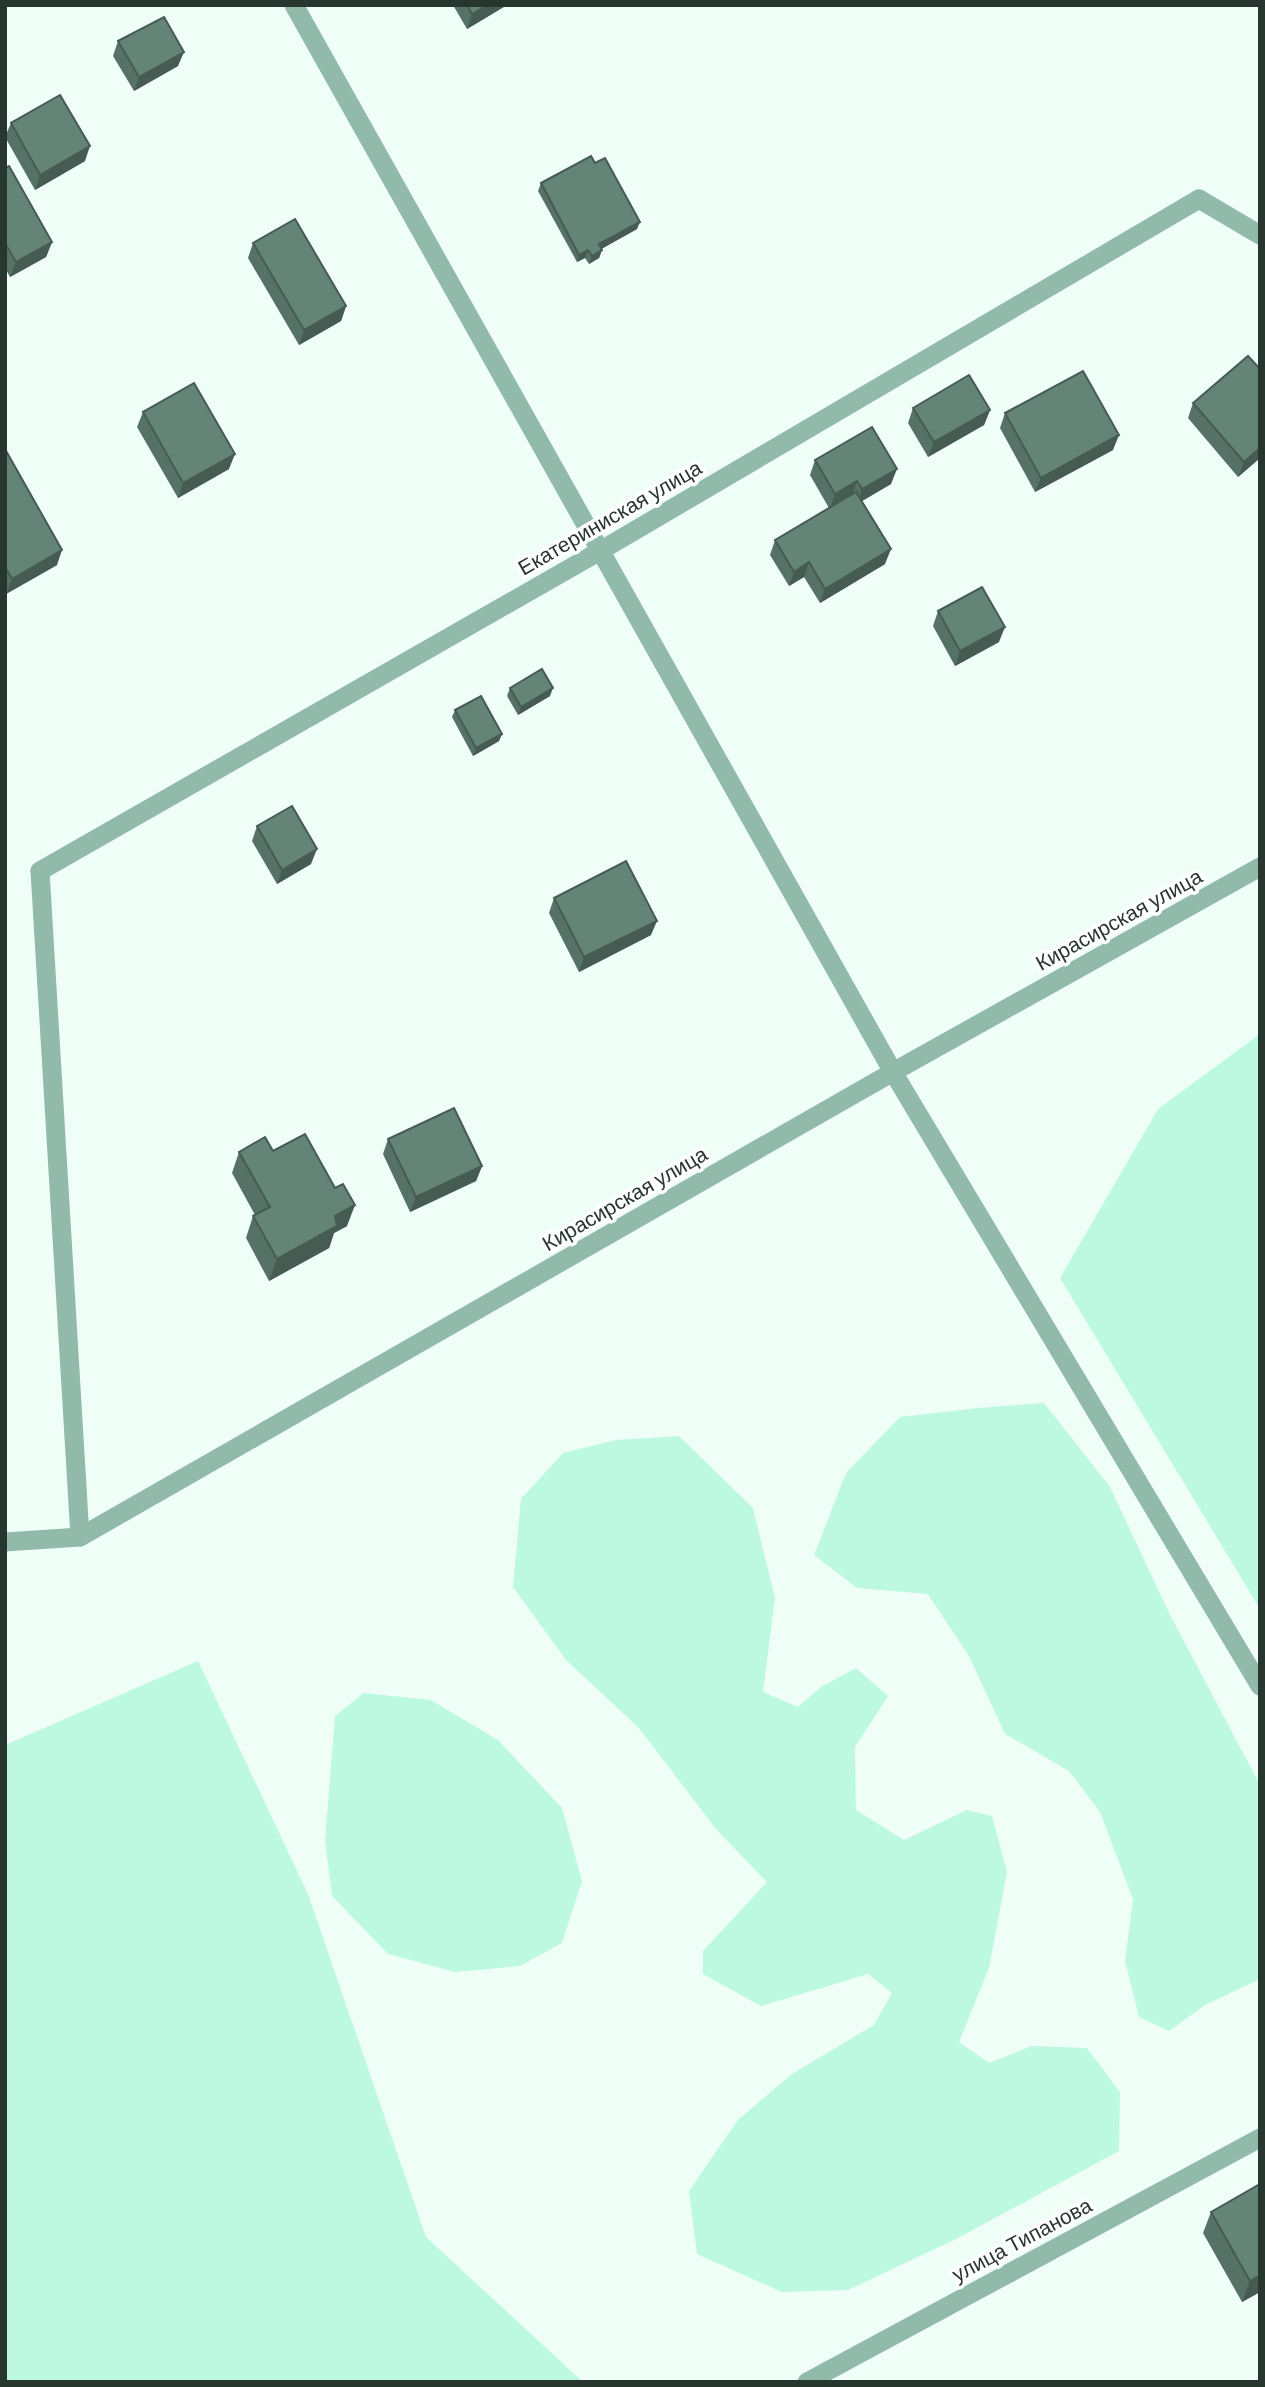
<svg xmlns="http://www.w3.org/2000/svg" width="1265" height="2387" viewBox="0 0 1265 2387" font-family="Barlow,sans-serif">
<rect width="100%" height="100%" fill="#f0fef8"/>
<path fill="#bcf9e0" d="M 1260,1034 L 1260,1609 L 1060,1278 L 1158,1109 Z
M 1044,1403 L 1110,1487 L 1170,1615 L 1260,1785 L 1260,1979 L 1205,2005 L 1169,2031 L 1139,2017 L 1125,1961 L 1133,1899 L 1100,1812 L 1069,1771 L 1005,1734 L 970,1658 L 928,1594 L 857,1588 L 814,1555 L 846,1473 L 900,1417 L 978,1408 Z
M 679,1436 L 753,1508 L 775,1598 L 763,1692 L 798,1707 L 821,1687 L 856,1668 L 888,1696 L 855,1747 L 856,1810 L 904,1840 L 967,1810 L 992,1816 L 1007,1872 L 989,1968 L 959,2042 L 989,2063 L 1032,2046 L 1087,2048 L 1120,2092 L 1119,2151 L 958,2238 L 848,2290 L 782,2292 L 697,2254 L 689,2191 L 738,2120 L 792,2074 L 874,2025 L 892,1993 L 868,1974 L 761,2006 L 703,1974 L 703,1951 L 767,1882 L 716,1829 L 639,1728 L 566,1660 L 513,1587 L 521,1499 L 563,1453 L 616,1440 Z
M 198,1661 L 308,1894 L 426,2237 L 583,2382 L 5,2382 L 5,1745 Z
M 364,1693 L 431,1700 L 498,1740 L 562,1808 L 582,1881 L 562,1943 L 520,1966 L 455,1972 L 388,1954 L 332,1896 L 325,1841 L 335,1716 Z"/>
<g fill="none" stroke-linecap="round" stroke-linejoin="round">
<path stroke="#92baaa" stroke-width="19" d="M 1199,199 L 1260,235
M 40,871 L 80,1537"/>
<path stroke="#92baaa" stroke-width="19" d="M 294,5 L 893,1072 L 1260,1686
M 40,871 L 600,551 L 1199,199
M 5,1542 L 80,1537 L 893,1072 L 1260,867
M 807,2382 L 1260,2138"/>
</g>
<path fill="#567266" d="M 453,5 L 507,5 L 467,29 Z
M 118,41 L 178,66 L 134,91 L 113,56 Z
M 11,123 L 85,161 L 35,190 L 5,137 Z
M 5,168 L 52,242 L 46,257 L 10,277 L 5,268 Z
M 541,183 L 637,229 L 601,249 L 602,250 L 599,258 L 589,264 L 585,258 L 577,262 L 538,191 Z
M 253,243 L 346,306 L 341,321 L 299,345 L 248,258 Z
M 1193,403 L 1260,458 L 1238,477 L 1188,418 Z
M 913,408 L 990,410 L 984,425 L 928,457 L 908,423 Z
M 143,412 L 229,469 L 178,498 L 137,427 Z
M 1005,413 L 1113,450 L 1035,492 L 1000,428 Z
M 5,449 L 57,565 L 6,594 L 5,592 Z
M 815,460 L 891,484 L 862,501 L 885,564 L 820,603 L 804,577 L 789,586 L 770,555 L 775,540 L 829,508 L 810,475 Z
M 938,611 L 999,642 L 955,666 L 933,626 Z
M 510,688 L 550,696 L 518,715 L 507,696 Z
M 455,710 L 502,734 L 499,741 L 473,756 L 452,717 Z
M 257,826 L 311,864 L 277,884 L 252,841 Z
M 554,898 L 651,935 L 579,972 L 549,913 Z
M 388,1139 L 482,1166 L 476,1181 L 410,1212 L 383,1154 Z
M 273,1151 L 347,1226 L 334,1233 L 329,1248 L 269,1281 L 246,1238 L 253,1216 L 255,1215 L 232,1173 L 239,1152 Z
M 1260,2184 L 1260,2292 L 1242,2302 L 1203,2233 L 1211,2212 Z"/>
<path fill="#465c53" d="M 487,5 L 507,5 L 467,29 L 472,14 Z
M 184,52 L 178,66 L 134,91 L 139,77 Z
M 90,146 L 85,161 L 35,190 L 40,175 Z
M 640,222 L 637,229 L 596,252 L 599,244 Z
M 52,242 L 46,257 L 10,277 L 16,262 Z
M 588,250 L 585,258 L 577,262 L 579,255 Z
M 602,250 L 599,258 L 589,264 L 592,256 Z
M 346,306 L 341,321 L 299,345 L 304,330 Z
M 990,410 L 984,425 L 928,457 L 934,442 Z
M 1119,435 L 1113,450 L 1035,492 L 1041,478 Z
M 1260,448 L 1260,458 L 1238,477 L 1244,462 Z
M 235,454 L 229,469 L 178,498 L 183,483 Z
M 897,469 L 891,484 L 857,504 L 862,489 Z
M 857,481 L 852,496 L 830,509 L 835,494 Z
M 891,549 L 885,564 L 820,603 L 825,589 Z
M 62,550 L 57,565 L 6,594 L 12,579 Z
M 809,562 L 804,577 L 789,586 L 794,572 Z
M 1005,627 L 999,642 L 955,666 L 960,651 Z
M 553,688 L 550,696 L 518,715 L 521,707 Z
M 502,734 L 499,741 L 473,756 L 476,748 Z
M 317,849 L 311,864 L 277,884 L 282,870 Z
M 657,921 L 651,935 L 579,972 L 584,957 Z
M 482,1166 L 476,1181 L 410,1212 L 416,1197 Z
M 355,1205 L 347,1226 L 334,1233 L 329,1248 L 269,1281 L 277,1259 L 335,1216 Z
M 1260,2275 L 1260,2292 L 1242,2302 L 1250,2281 Z"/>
<path fill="#648477" stroke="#465c53" stroke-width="2" d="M 467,5 L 487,5 L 472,14 Z
M 164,17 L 184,52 L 139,77 L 118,41 Z
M 60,95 L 90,146 L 40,175 L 11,123 Z
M 591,156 L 595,163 L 605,158 L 640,222 L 599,244 L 602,250 L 592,256 L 588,250 L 579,255 L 541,183 Z
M 9,166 L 52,242 L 16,262 L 5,243 L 5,168 Z
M 295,219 L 346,306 L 304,330 L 253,243 Z
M 1248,356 L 1260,369 L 1260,448 L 1244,462 L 1193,403 Z
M 1083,371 L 1119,435 L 1041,478 L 1005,413 Z
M 969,375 L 990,410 L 934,442 L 913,408 Z
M 194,383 L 235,454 L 183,483 L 143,412 Z
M 872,427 L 897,469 L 862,489 L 857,481 L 835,494 L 815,460 Z
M 5,449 L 62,550 L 12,579 L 5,567 Z
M 856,492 L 891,549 L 825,589 L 809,562 L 794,572 L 775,540 Z
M 982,587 L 1005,627 L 960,651 L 938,611 Z
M 542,669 L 553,688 L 521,707 L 510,688 Z
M 481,696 L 502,734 L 476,748 L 455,710 Z
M 292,806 L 317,849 L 282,870 L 257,826 Z
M 626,861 L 657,921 L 584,957 L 554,898 Z
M 454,1108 L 482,1166 L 416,1197 L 388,1139 Z
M 305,1134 L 335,1188 L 343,1184 L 355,1205 L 335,1216 L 337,1226 L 277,1259 L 253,1216 L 270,1207 L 239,1152 L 265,1137 L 273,1151 Z
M 1260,2184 L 1260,2275 L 1250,2281 L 1211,2212 Z"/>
<g text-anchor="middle" stroke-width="7" stroke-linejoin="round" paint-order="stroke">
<g font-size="21" fill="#283630" stroke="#fff">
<text transform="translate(610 518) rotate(-30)" y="7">Екатериниская улица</text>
<text transform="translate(1119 920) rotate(-29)" y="7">Кирасирская улица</text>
<text transform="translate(625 1199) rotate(-30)" y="7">Кирасирская улица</text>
<text transform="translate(1022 2240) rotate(-28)" y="7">улица Типанова</text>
</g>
</g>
<rect width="1265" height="2387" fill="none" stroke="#283630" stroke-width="14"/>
</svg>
